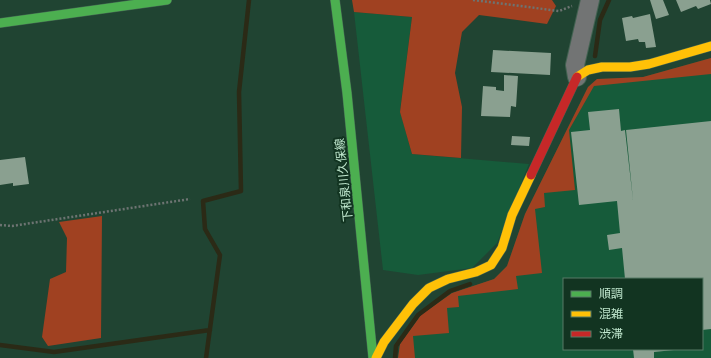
<svg xmlns="http://www.w3.org/2000/svg" width="711" height="358" viewBox="0 0 711 358" font-family="'Nunito Sans','Noto Sans JP',sans-serif">
<rect width="100%" height="100%" fill="#204432"/>
<path fill="#165b3a" fill-rule="evenodd" d="M 354,12 L 412,17 L 400,111 L 412,154 L 529,164 L 497,243 L 472,268 L 418,275 L 383,270 Z
M 711,58 L 711,358 L 398,358 L 400,344 L 421,315 L 452,293 L 494,279 L 507,266 L 525,214 L 588,87 L 597,79 L 643,77 ZM 564,279 L 702,279 L 702,349 L 564,349 Z"/>
<path fill="#a04121" d="M 352,0 L 552,0 L 556,6 L 547,24 L 479,15 L 462,32 L 455,73 L 462,107 L 461,158 L 412,154 L 400,112 L 412,17 L 354,12 Z
M 711,58 L 711,74 L 594,86 L 569,130 L 575,190 L 544,193 L 545,207 L 535,209 L 542,273 L 516,276 L 518,289 L 458,296 L 459,307 L 447,308 L 449,333 L 413,336 L 415,358 L 398,358 L 400,344 L 421,315 L 452,293 L 494,279 L 507,266 L 525,214 L 588,87 L 597,79 L 643,77 Z
M 102,216 L 101,338 L 48,346 L 42,337 L 50,279 L 66,272 L 67,238 L 59,222 Z"/>
<g fill="none" stroke-linecap="round" stroke-linejoin="round">
<path stroke="#2b2a16" stroke-width="4.5" d="M 595,56 L 600,20 L 609,0
M 0,345 L 54,352 L 210,330
M 206,358 L 220,255 L 205,229 L 203,201 L 241,191 L 239,92 L 249,0
M 395,358 L 396,346 L 418,315 L 450,291 L 470,284"/>
</g>
<path fill="#8aa090" d="M 650,0 L 663,0 L 669,15 L 656,19 Z
M 676,0 L 710,0 L 711,4 L 698,9 L 696,6 L 681,12 Z
M 650,14 L 656,47 L 646,48 L 645,42 L 639,42 L 638,39 L 626,41 L 622,18 L 632,16 L 633,18 Z
M 493,50 L 551,53 L 550,75 L 491,72 Z
M 504,75 L 518,76 L 516,107 L 511,106 L 510,117 L 481,116 L 483,86 L 496,87 L 496,90 L 504,91 Z
M 619,109 L 621,131 L 625,130 L 633,200 L 626,130 L 711,121 L 711,329 L 702,330 L 702,279 L 625,279 L 622,248 L 609,250 L 607,235 L 620,233 L 617,201 L 579,205 L 571,132 L 590,130 L 588,112 Z
M 512,136 L 530,137 L 529,146 L 511,145 Z
M 25,157 L 29,184 L 13,186 L 13,183 L 0,185 L 0,160 Z
M 633,349 L 674,349 L 674,350 L 654,352 L 654,358 L 634,358 Z"/>
<g fill="none" stroke-linecap="round" stroke-linejoin="round">
<defs>
<path id="street" d="M 577,77 L 575,65 L 590,0"/>
<path id="fast" d="M 335,0 L 347,93 L 373,358
M 0,23 L 167,0"/>
<path id="slow" d="M 577,77 L 588,70 L 602,67 L 630,67 L 649,64 L 711,46
M 376,358 L 384,342 L 413,304 L 429,288 L 448,279 L 476,272 L 491,265 L 502,248 L 512,215 L 531,175"/>
<path id="jam" d="M 531,175 L 577,77"/>
</defs>
<use href="#street" stroke="#426251" stroke-width="20"/>
<use href="#fast" stroke="#426251" stroke-width="10"/>
<use href="#slow" stroke="#426251" stroke-width="10"/>
<use href="#jam" stroke="#426251" stroke-width="10"/>
<path stroke="#6d7472" stroke-width="2.5" stroke-dasharray="2 2" stroke-linecap="butt" d="M 473,0 L 559,11 L 572,6
M 0,225 L 12,226 L 190,199"/>
<use href="#street" stroke="#727474" stroke-width="18"/>
<use href="#fast" stroke="#4caf50" stroke-width="9"/>
<use href="#slow" stroke="#ffc107" stroke-width="9"/>
<use href="#jam" stroke="#c62828" stroke-width="9"/>
</g>
<g text-anchor="middle" stroke-width="4" stroke-linejoin="round" paint-order="stroke">
<g font-size="12" fill="#bfe6cd" stroke="#123421">
<text transform="translate(344 180) rotate(-96)" y="4">下和泉川久保線</text>
</g>
</g>
<rect x="563" y="278" width="140" height="72" fill="#123421" stroke="#577b66"/>
<rect x="571" y="291" width="20" height="6" fill="#4caf50" stroke="#577b66"/>
<text x="599" y="298" font-size="12" fill="#bfe6cd">順調</text>
<rect x="571" y="311" width="20" height="6" fill="#ffc107" stroke="#577b66"/>
<text x="599" y="318" font-size="12" fill="#bfe6cd">混雑</text>
<rect x="571" y="331" width="20" height="6" fill="#c62828" stroke="#577b66"/>
<text x="599" y="338" font-size="12" fill="#bfe6cd">渋滞</text>
</svg>
